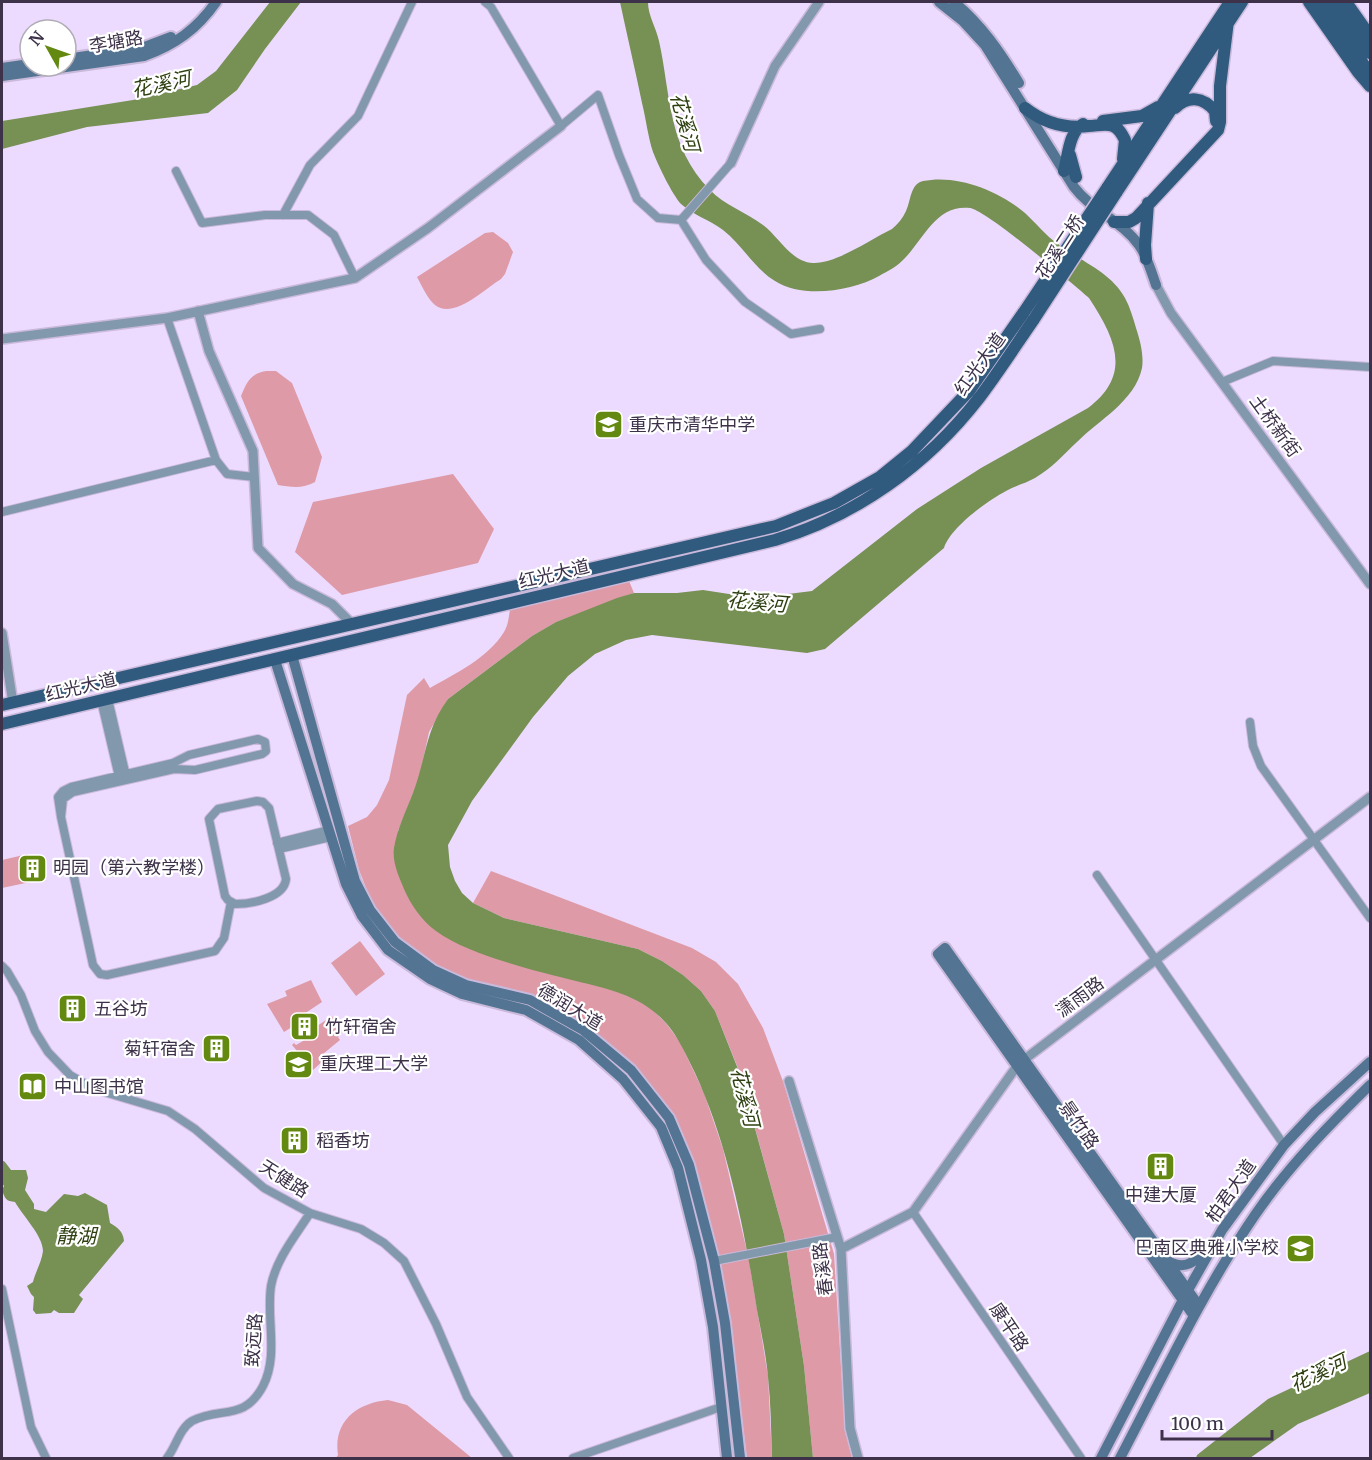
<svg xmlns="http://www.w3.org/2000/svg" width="1372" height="1460" viewBox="0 0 1372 1460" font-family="Merriweather,'Noto Sans SC',serif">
<rect width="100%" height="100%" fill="#ecdbfe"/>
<path fill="#de9aa7" d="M 493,232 L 508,243 L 513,252 L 505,274 L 501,279 C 485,289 453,320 435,305 C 427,298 422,286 417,277 L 485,233 Z
M 266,371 L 276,371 L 292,383 L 322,457 L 315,482 C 303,489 291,487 278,485 L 241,396 C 247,382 250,374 266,371 Z
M 453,474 L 494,529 L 478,563 L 342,595 L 295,552 L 313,502 Z
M 629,581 L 634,593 L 556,622 L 532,636 L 448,699 L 429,732 L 419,779 L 398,831 L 496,958 L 622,992 L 646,1004 L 665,1022 L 680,1042 L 704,1093 L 723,1149 L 749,1260 L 768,1376 L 772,1458 L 747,1458 L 730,1323 L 719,1256 L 693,1164 L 672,1116 L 586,1026 L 466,980 L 435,965 L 398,938 L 374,908 L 359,870 L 348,826 L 367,817 L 377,805 L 389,780 L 407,695 L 424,678 L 430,688 C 455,674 489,657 504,632 C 508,626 509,616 510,609 Z
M 28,854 L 30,863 L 22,865 L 23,871 L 32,869 L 35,881 L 2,888 L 2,860 Z
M 491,871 L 692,948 L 716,962 L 738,984 L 763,1028 L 784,1084 L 834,1254 L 845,1430 L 852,1458 L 813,1458 L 804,1366 L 784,1234 L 740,1073 L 715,1011 L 701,991 L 683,975 L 662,961 L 638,949 L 504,918 L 473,903 Z
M 360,941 L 385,974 L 356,996 L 331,963 Z
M 311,980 L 322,1002 L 298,1018 L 300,1022 L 284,1032 L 267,1004 L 287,996 L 285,991 Z
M 332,1016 L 343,1032 L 338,1037 L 340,1040 L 323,1054 L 326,1058 L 313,1070 L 292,1045 L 294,1043 L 296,1045 L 310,1037 L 308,1032 Z
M 388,1400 L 407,1405 L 472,1458 L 336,1458 L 338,1455 C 333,1421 357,1403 388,1400 Z"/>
<path fill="#779054" d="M 270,2 L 301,2 L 265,49 L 237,90 L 208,113 L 87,127 L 2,149 L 2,121 L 133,100 L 197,85 L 216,71 Z
M 620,2 L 648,2 C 648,16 656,27 659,41 C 671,95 667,146 710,190 C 724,205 746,212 763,225 C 779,237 791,262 813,263 C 836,264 871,239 892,229 C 898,224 903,218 906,211 C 911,201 910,184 923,181 C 958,174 999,191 1025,213 C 1036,223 1046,236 1058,244 C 1080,261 1111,272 1125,298 C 1130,307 1133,318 1136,328 C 1140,340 1144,355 1142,368 C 1135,401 1099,420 1077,442 C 1063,455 1052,468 1035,478 C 1026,483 1015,486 1006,491 C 987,501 950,528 944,548 L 825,649 L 807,653 L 652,635 L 626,640 L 595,654 L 568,676 L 533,717 L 472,801 L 448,845 L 450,867 L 455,881 L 462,893 L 473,903 L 504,918 L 638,949 L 662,961 L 683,975 L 701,991 L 715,1011 L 740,1074 L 784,1234 L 804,1366 L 813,1458 L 772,1458 C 771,1431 771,1404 768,1377 C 766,1354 761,1332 757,1310 C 745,1232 728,1144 695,1073 C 686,1055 679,1038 666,1023 C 642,996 609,989 576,981 C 537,971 468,955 436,931 C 422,921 411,905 404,889 C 399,877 392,862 394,848 C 397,829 406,811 413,793 C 426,759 425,730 448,699 L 532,636 L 556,622 L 617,598 L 634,593 L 677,593 L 703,590 L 755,598 L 812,591 L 917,509 L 981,468 L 1088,408 C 1133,374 1115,338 1089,298 C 1072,283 986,210 970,208 C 937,204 924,238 905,258 C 898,266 888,271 879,276 C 852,291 803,299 775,281 C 755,269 742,245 723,230 C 710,220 693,215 681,204 C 672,194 658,165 653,152 C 648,137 646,119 642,103 C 635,69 627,35 620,2 Z
M 2,1160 L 5,1162 L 11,1170 L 26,1170 L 28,1178 L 25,1190 L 34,1204 L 34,1209 L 46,1212 L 64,1194 L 78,1196 L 85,1193 L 107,1205 L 110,1223 C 118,1228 123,1231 124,1241 L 79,1295 L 83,1299 L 74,1313 L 59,1313 L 54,1310 L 51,1313 L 36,1314 L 33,1310 L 34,1297 L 31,1294 L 27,1286 L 33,1282 C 35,1273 42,1261 43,1251 C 43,1236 23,1216 15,1202 C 6,1201 5,1199 2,1190 L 4,1186 L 2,1183 Z
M 1370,1351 L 1370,1393 L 1298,1424 L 1250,1458 L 1196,1458 L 1197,1455 L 1268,1399 Z"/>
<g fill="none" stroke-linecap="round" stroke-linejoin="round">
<defs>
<path id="minor" d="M 485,2 L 491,7 L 561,126 L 598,95 L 619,155 L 637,199 L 658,218 L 681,220 L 706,260 L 745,302 L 791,334 L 820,329
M 176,171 L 202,223 L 265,215 L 308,215 L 334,235 L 355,278
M 283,215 L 310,165 L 358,116 L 412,2
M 681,220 L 731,163
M 1222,382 L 1273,361 L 1370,367
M 216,460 L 227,474 L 254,477
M 2,512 L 216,460 L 167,318
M 108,699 L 126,776
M 101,700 L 120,781
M 1250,722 L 1253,746 L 1261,766 L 1370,918
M 258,739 L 265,742 L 266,751 L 262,754 L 195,770 L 174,769 L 73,792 L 63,799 L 61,817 L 58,797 L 63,791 L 71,787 L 173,763 L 189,755 Z
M 257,801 L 263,802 L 269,808 L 286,879 C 284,898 251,904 235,904 L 228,900 L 225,896 L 209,819 L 218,809 Z
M 61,817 L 93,965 L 100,974 L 107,975 L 215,951 L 224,938 L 231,902
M 277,843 L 329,830
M 279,849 L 331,837
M 1097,875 L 1284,1145
M 2,966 L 7,971 L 21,995 L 35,1031 L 48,1052 L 70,1075 L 94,1089 L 168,1111 L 195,1129 L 264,1188 L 310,1213 L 361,1229 L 384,1243 L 404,1261 L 436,1324 L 467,1397 L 509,1458
M 913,1212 L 1081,1458
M 714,1261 L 837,1237
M 2,1289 L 31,1427 L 46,1458
M 167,1458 C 176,1447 179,1429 192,1421 C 220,1406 244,1422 263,1386 C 279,1355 266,1319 271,1286 C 276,1259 296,1235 310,1213
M 573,1458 L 721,1407"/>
<path id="tertiary" d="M 731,163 L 775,66 L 819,2
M 1156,285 L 1171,313 L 1370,584
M 198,311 L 209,351 L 253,451 L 258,548 L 293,584 L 332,604 L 352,624
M 2,339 L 167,318 L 355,278 L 428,228 L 561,126
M 2,633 L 13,703
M 789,1081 L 841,1249 L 850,1428 L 858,1458
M 841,1249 L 913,1212 L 1017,1066 L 1025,1059 L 1370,797"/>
<path id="secondary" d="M 939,2 L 963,21 L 985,45 L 1074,187 C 1092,211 1122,221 1139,245 C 1147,256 1151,271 1156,285
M 954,2 C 981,24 1000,52 1019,83
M 66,59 L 142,48 L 171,37
M 2,68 L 30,64
M 2,76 L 144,56 C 175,45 197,29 216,2
M 292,655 L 355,881 L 370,910 L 395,942 L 433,970 L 466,985 L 530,1000 L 583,1030 L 631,1070 L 669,1118 L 689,1165 L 714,1261 L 725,1323 L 740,1458
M 275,660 L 346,884 L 362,916 L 388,950 L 430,979 L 462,994 L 526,1010 L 579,1040 L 623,1079 L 661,1127 L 678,1168 L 701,1260 L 713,1327 L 727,1458
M 1168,1261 C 1185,1271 1195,1262 1207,1248
M 1194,1316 L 938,954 L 945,948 L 1199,1306
M 1101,1458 L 1188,1290 L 1222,1230 L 1284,1145 L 1315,1112 L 1370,1062
M 1120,1458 C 1163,1376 1203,1291 1255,1215 C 1288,1167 1329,1125 1370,1085"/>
<path id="primary" d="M 1309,2 L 1358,72 L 1370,86
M 1322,2 L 1370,74
M 1335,2 L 1370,53
M 1346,2 L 1370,36
M 1025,108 C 1044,123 1065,129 1089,126 C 1096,126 1106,123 1113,126 C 1119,128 1122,134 1125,140 L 1123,159
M 1175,108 C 1188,95 1203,97 1215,111 L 1216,121
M 1103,121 L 1142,116 L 1158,107
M 1070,155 L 1076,177
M 1064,171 C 1068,157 1069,131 1083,124
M 1107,188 L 1230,2
M 1116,193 L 1242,2
M 1114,222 L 1129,222 L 1136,218 L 1218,130 L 1220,122 L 1220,86 L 1228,21
M 1146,259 L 1145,245 L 1148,203
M 2,705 L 776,526 L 834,503 L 880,477 L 912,451 L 969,391 L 1024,312
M 2,724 L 775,540 C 856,516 927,465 979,398 C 998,373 1016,345 1034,319"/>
</defs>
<use href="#minor" stroke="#c9b9da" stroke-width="10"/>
<use href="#tertiary" stroke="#c9b9da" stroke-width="12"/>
<use href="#secondary" stroke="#c9b9da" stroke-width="14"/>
<use href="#primary" stroke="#c9b9da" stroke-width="15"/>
<use href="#minor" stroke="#8298ad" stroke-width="8"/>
<use href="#tertiary" stroke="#8298ad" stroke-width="9"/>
<use href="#secondary" stroke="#537492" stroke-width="10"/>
<use href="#primary" stroke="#305a7e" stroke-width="12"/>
<defs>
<path id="primary-bridge" d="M 1024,312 L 1107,188
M 1034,319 L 1116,193"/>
</defs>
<use href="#primary-bridge" stroke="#c9b9da" stroke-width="15" stroke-linecap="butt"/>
<use href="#primary-bridge" stroke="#305a7e" stroke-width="12"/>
</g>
<defs>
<symbol id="school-square" viewBox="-11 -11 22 22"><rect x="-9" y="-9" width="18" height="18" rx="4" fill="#648911" stroke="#fff"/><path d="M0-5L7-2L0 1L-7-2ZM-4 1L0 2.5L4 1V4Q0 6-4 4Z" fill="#fff"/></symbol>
<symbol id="building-square" viewBox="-11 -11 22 22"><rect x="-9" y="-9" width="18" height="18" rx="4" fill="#648911" stroke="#fff"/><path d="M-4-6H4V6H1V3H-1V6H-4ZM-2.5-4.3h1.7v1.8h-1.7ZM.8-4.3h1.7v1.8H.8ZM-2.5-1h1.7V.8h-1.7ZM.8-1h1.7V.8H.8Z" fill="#fff"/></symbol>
<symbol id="university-square" viewBox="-11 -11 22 22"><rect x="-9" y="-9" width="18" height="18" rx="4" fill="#648911" stroke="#fff"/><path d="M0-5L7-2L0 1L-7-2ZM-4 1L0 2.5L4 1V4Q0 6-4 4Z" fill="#fff"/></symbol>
<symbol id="library-square" viewBox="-11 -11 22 22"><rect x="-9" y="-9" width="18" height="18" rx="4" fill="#648911" stroke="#fff"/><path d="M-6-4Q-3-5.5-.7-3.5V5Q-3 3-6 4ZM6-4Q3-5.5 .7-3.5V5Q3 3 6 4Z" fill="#fff"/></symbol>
</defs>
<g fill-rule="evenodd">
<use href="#school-square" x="592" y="408" width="33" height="33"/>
<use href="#building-square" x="16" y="852" width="33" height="33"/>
<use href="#building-square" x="56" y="992" width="33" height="33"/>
<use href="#building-square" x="288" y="1010" width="33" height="33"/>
<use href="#building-square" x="200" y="1032" width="33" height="33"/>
<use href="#university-square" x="282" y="1048" width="33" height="33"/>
<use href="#library-square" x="16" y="1070" width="33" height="33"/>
<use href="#building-square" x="278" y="1124" width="33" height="33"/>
<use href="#building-square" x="1144" y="1150" width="33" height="33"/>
<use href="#school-square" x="1284" y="1232" width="33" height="33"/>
</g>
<g text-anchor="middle" stroke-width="4.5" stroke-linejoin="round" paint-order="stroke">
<g font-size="18" fill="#3d3249" stroke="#fff">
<text transform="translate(116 42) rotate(-10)" y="6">李塘路</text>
<text transform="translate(1060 247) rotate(-57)" y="6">花溪二桥</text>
<text transform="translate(980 364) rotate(-54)" y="6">红光大道</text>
<text transform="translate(1275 426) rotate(54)" y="6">土桥新街</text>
<text transform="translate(554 574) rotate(-13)" y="6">红光大道</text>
<text transform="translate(81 687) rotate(-13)" y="6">红光大道</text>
<text transform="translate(1080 997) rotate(-37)" y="6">潇雨路</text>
<text transform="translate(570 1007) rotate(31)" y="6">德润大道</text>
<text transform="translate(1079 1125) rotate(55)" y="6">景竹路</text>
<text transform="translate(284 1179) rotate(32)" y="6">天健路</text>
<text transform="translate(1231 1191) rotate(-55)" y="6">柏君大道</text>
<text transform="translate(823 1269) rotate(-97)" y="6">春溪路</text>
<text transform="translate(1009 1327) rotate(56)" y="6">康平路</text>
<text transform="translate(254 1340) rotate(-86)" y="6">致远路</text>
</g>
<g font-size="18" fill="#3d3249" stroke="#fff" text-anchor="start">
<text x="629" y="431">重庆市清华中学</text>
<text x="53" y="874">明园（第六教学楼）</text>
<text x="94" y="1015">五谷坊</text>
<text x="325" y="1033">竹轩宿舍</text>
<text x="196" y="1055" text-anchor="end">菊轩宿舍</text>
<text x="320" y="1070">重庆理工大学</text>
<text x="54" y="1093">中山图书馆</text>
<text x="316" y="1147">稻香坊</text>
<text x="1161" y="1201" text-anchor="middle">中建大厦</text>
<text x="1279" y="1254" text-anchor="end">巴南区典雅小学校</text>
</g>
<g font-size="20" font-style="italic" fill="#2e3f11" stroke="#fff">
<text transform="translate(161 84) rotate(-12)" y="7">花溪河</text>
<text transform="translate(685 122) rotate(75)" y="7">花溪河</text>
<text transform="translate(757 602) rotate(5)" y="7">花溪河</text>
<text transform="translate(745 1097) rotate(76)" y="7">花溪河</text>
<text x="76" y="1243">静湖</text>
<text transform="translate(1318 1373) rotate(-25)" y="7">花溪河</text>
</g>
</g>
<rect width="1372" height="1460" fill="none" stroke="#3d3249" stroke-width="6"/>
<g transform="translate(48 48) rotate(310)"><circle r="28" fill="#ffffff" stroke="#b1adb6" stroke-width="1.5"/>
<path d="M0-4.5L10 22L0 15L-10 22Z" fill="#648911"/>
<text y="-9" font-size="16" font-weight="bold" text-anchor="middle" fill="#3d3249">N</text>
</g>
<path d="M1162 1430v9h110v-9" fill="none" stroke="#3d3249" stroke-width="3"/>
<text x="1171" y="1430" font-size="18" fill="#3d3249" stroke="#ffffff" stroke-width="4.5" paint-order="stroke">100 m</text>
</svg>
